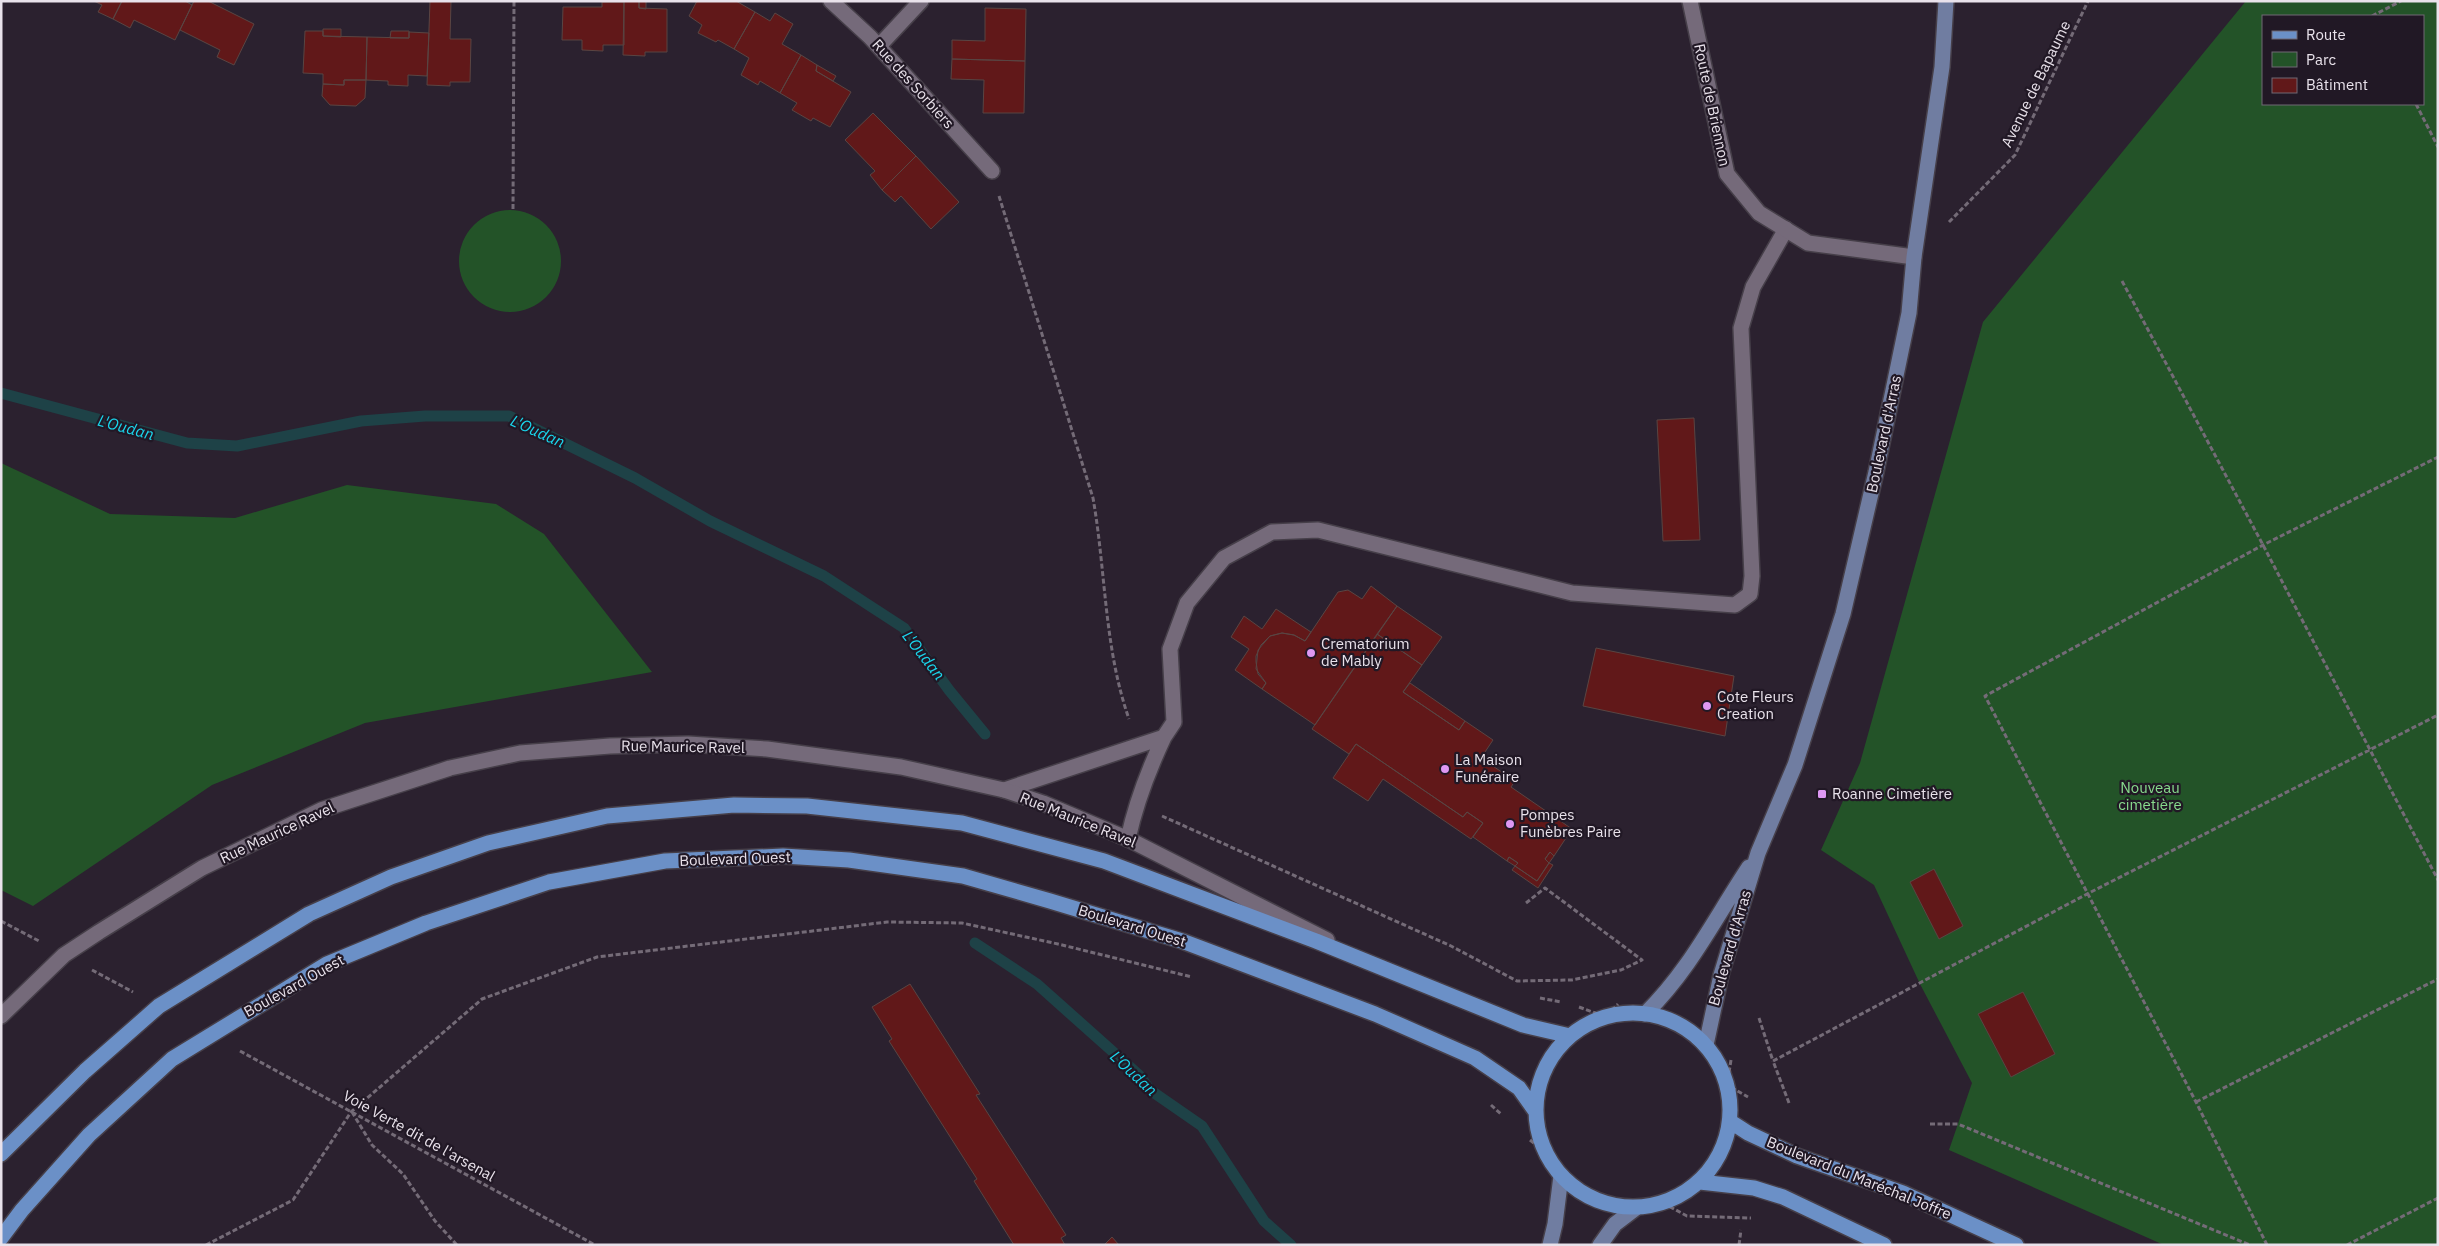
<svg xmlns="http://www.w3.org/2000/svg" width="2439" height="1246" viewBox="0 0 2439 1246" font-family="'IBM Plex Sans',sans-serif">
<rect width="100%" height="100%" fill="#2b212f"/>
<path fill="#235328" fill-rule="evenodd" d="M 2246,1 L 2438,1 L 2438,1245 L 2164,1245 L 1949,1150 L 1972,1083 L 1920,984 L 1874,885 L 1821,850 L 1860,763 L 1983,322 ZM 2263,16 L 2423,16 L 2423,104 L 2263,104 Z
M459 261a51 51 0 1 1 102 0a51 51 0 1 1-102 0Z
M 1,463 L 110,514 L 235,518 L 347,485 L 496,504 L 544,534 L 652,672 L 365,723 L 212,785 L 33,906 L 1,890 Z"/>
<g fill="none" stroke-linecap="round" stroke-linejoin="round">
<path stroke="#1e4247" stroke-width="11" d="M 1,393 L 187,443 L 237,446 L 361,421 L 425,416 L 509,416 L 635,478 L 710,521 L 824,576 L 904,628 L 949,690 L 985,734
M 975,943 L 1037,984 L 1139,1075 L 1150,1090 L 1202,1126 L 1264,1221 L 1291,1245"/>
</g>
<path fill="#611819" stroke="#594543" d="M 94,1 L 122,1 L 113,19 L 98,12 L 102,5 Z
M 122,1 L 185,1 L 192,5 L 175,40 L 134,20 L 130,28 L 113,19 Z
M 194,1 L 208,1 L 254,24 L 234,65 L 217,57 L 220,50 L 180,30 Z
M 430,1 L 451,1 L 450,39 L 471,39 L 470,82 L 450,82 L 450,86 L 427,85 Z
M 624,1 L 639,1 L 639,8 L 667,9 L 667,52 L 645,52 L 645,56 L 623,55 Z
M 639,1 L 646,1 L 646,9 L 639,8 Z
M 697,1 L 736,1 L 755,12 L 734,49 L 718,40 L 716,42 L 698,33 L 702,25 L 689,16 Z
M 602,2 L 624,2 L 624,45 L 603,45 L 603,51 L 582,50 L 582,40 L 562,40 L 563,7 L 602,7 Z
M 985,8 L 1026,9 L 1025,61 L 952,59 L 952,40 L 985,41 Z
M 755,12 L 770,21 L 775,13 L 793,24 L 782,44 L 801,55 L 780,93 L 760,81 L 758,85 L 741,75 L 749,58 L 734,49 Z
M 323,29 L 341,29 L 341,37 L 323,36 Z
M 305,31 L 323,31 L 323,36 L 367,37 L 366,80 L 344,80 L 344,85 L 323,84 L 323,74 L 303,73 Z
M 391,31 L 409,31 L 409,38 L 390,38 Z
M 409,32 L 429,33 L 427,76 L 408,75 L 408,86 L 388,85 L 388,81 L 366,80 L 367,37 L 409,38 Z
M 801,55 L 817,65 L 816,71 L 851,92 L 830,127 L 813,118 L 811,121 L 792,110 L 797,103 L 780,93 Z
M 952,59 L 1025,61 L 1024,113 L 983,113 L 984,80 L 951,79 Z
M 817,65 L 836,76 L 833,81 L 816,71 Z
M 344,80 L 366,80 L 365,98 L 356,106 L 330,105 L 322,96 L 323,84 L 344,85 Z
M 873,113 L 916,156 L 882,190 L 870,175 L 875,171 L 845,140 Z
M 916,156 L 959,202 L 931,229 L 901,196 L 895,202 L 882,190 Z
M 1694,418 L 1700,540 L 1663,541 L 1657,420 Z
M 1371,586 L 1397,606 L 1315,725 L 1262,689 L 1266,683 L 1256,669 L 1258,650 L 1270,636 L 1282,633 L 1294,635 L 1305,641 L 1338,592 L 1348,590 L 1362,599 Z
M 1397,606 L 1442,637 L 1422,665 L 1377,634 Z
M 1276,609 L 1311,632 L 1305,641 L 1294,635 L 1282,633 L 1270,636 L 1261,645 L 1256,656 L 1256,662 L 1258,674 L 1266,683 L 1262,689 L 1235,670 L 1249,649 L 1231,637 L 1244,616 L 1262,629 Z
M 1377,634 L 1422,665 L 1403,692 L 1459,730 L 1465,721 L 1493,740 L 1481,758 L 1515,781 L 1511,787 L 1572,829 L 1554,856 L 1550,852 L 1545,859 L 1549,863 L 1537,881 L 1515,866 L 1518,863 L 1509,857 L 1507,861 L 1473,837 L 1483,823 L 1467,812 L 1463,817 L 1356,744 L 1349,754 L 1312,729 Z
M 1596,648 L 1734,676 L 1725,736 L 1583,706 Z
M 1410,683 L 1465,721 L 1459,730 L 1403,692 Z
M 1356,744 L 1463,817 L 1467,812 L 1483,823 L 1471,839 L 1383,779 L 1368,801 L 1333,778 Z
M 1550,852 L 1554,856 L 1549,863 L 1545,859 Z
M 1509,857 L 1518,863 L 1515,866 L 1507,861 Z
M 1549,863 L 1553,865 L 1538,888 L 1512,870 L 1515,866 L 1537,881 Z
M 1934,869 L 1963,926 L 1939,939 L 1910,882 Z
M 910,984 L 980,1094 L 976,1095 L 1066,1235 L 1061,1238 L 1065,1245 L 1014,1245 L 974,1181 L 977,1179 L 889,1041 L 892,1039 L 872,1007 Z
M 2023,992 L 2055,1054 L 2011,1077 L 1978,1014 Z
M 1112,1237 L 1119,1245 L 1104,1245 Z"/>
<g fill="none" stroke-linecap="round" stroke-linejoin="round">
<defs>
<path id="lane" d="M 1164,737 L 1174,722 L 1170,649 L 1187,603 L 1224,558 L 1272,532 L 1318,530 L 1572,593 L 1735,605 L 1750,594 L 1752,576 L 1741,328 L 1753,287 L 1786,229
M 1004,790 L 1164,737 C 1148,771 1136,802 1128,839"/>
<path id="street" d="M 831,1 L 870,37 L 992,171
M 1690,1 L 1727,174 L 1759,213 L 1808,243 L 1914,257
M 879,46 L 921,1
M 1,1016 L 64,955 L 99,932 L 202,868 L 321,810 L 450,768 L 520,753 L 610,746 L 688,744 L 767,749 L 901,767 L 1004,790 L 1043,803 L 1128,839 L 1327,940"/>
<path id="secondary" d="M 1645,1014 C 1690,970 1715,918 1749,867
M 1706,1045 L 1721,975 L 1758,853 L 1795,765 L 1843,614 L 1876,472 L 1909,313 L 1914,257 L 1942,67 L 1946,1
M 1550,1245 L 1555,1224 L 1561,1176
M 1600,1245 L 1615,1224 L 1636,1208"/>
<path id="primary" d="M1536 1110a97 97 0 1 1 194 0a97 97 0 1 1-194 0Z
M 1731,1122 L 1748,1133 L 1797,1156 L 1903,1193 L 2016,1245
M 1,1154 L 85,1071 L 159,1006 L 309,914 L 391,877 L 488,843 L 607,816 L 734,805 L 807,806 L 962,823 L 1104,861 L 1316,941 L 1523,1025 L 1570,1036
M 1700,1182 L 1754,1188 L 1783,1197 L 1884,1245
M 1,1238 L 22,1210 L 89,1135 L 172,1059 L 327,964 L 426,923 L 549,882 L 665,861 L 783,856 L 849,860 L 963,876 L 1050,901 L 1182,941 L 1375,1014 L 1475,1058 L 1519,1088 L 1536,1112"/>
</defs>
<use href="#lane" stroke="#463f49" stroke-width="18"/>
<use href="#street" stroke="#463f49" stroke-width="18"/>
<use href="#secondary" stroke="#463f49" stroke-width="18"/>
<use href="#primary" stroke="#463f49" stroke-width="18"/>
<path stroke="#746b77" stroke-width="3" stroke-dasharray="5 2.5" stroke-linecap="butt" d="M 2372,16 L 2401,1
M 2416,104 L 2438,147
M 999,196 L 1093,498 C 1106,572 1104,648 1129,719
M 513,209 L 514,1
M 1949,222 L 2015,155 L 2088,1
M 2122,281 L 2263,545 L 2438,880
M 1162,816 L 1451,946 L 1517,981 L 1572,980 L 1621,970 L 1642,960 L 1545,888 L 1526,903
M 1,921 L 39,941
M 92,970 L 133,992
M 1540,998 L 1561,1002
M 1579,1007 L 1606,1017 L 1618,1004
M 1759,1018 L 1773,1061
M 240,1051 L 595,1245
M 1731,1060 L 1727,1085 L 1748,1097
M 2196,1102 L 2438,979
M 1789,1103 L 1773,1061 L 2087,894 L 2438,715
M 1491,1105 L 1501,1114
M 352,1112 L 372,1145 L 403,1174 L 435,1221 L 457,1245
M 1930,1124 L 1958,1124 L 2250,1245
M 1530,1140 L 1541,1149 L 1540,1156
M 1663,1203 L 1687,1216 L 1751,1218
M 206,1245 L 293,1200 L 351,1112 L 482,999 L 597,957 L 887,922 L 962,923 L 1058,944 L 1192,977
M 1739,1245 L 1741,1230
M 2267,1245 L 2196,1102 L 1985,696 L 2263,545 L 2438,457
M 2347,1245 L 2438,1198"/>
<use href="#lane" stroke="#756a7a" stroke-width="15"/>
<use href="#street" stroke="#756a7a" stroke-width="15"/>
<use href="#secondary" stroke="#707da1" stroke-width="15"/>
<use href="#primary" stroke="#6b90c7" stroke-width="15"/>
</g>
<g fill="#de98f3" stroke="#211825" stroke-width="2">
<circle cx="1311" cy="653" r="5"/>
<circle cx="1707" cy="706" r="5"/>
<circle cx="1445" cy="769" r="5"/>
<rect x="1817" y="789" width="10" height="10" rx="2.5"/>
<circle cx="1510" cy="824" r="5"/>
</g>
<g text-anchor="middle" stroke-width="4.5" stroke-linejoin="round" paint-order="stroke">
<g font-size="15" fill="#e9e2eb" stroke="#211825">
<text transform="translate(913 84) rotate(48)" y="5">Rue des Sorbiers</text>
<text transform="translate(2036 84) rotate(-64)" y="5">Avenue de Bapaume</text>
<text transform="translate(1712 105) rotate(78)" y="5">Route de Briennon</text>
<text transform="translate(1884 434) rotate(-78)" y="5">Boulevard d'Arras</text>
<text transform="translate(683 747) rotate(1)" y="5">Rue Maurice Ravel</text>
<text transform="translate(1078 820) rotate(22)" y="5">Rue Maurice Ravel</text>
<text transform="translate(277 833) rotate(-25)" y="5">Rue Maurice Ravel</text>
<text transform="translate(735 859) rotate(-2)" y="5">Boulevard Ouest</text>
<text transform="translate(1132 926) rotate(17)" y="5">Boulevard Ouest</text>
<text transform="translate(1730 948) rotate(-74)" y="5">Boulevard d'Arras</text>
<text transform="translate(294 986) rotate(-29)" y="5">Boulevard Ouest</text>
<text transform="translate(419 1136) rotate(29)" y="5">Voie Verte dit de l'arsenal</text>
<text transform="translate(1859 1178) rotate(22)" y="5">Boulevard du Maréchal Joffre</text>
</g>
<g font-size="15" fill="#e9e2eb" stroke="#211825" text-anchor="start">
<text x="1321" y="649">Crematorium<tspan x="1321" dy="17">de Mably</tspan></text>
<text x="1717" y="702">Cote Fleurs<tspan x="1717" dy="17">Creation</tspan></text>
<text x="1455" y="765">La Maison<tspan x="1455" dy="17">Funéraire</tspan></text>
<text x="1832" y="799">Roanne Cimetière</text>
<text x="1520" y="820">Pompes<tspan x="1520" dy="17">Funèbres Paire</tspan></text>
</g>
<g font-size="15" fill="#88db8d" stroke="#211825">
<text x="2150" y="793">Nouveau<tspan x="2150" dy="17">cimetière</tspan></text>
</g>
<g font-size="16" font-style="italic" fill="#1ad6ec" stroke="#211825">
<text transform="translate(126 427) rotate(15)" y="6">L'Oudan</text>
<text transform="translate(538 431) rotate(24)" y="6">L'Oudan</text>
<text transform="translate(924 655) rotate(52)" y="6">L'Oudan</text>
<text transform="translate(1134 1073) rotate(43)" y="6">L'Oudan</text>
</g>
</g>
<rect width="2439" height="1246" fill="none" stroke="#e9e2eb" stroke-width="5"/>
<rect x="2262" y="15" width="162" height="90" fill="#211825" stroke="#716974"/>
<rect x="2272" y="31" width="25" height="8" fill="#6b90c7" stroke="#716974"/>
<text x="2306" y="40" font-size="15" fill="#e9e2eb">Route</text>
<rect x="2272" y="52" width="25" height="15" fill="#235328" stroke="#716974"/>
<text x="2306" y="65" font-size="15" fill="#e9e2eb">Parc</text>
<rect x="2272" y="78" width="25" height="15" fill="#611819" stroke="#716974"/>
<text x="2306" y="90" font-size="15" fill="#e9e2eb">Bâtiment</text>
</svg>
